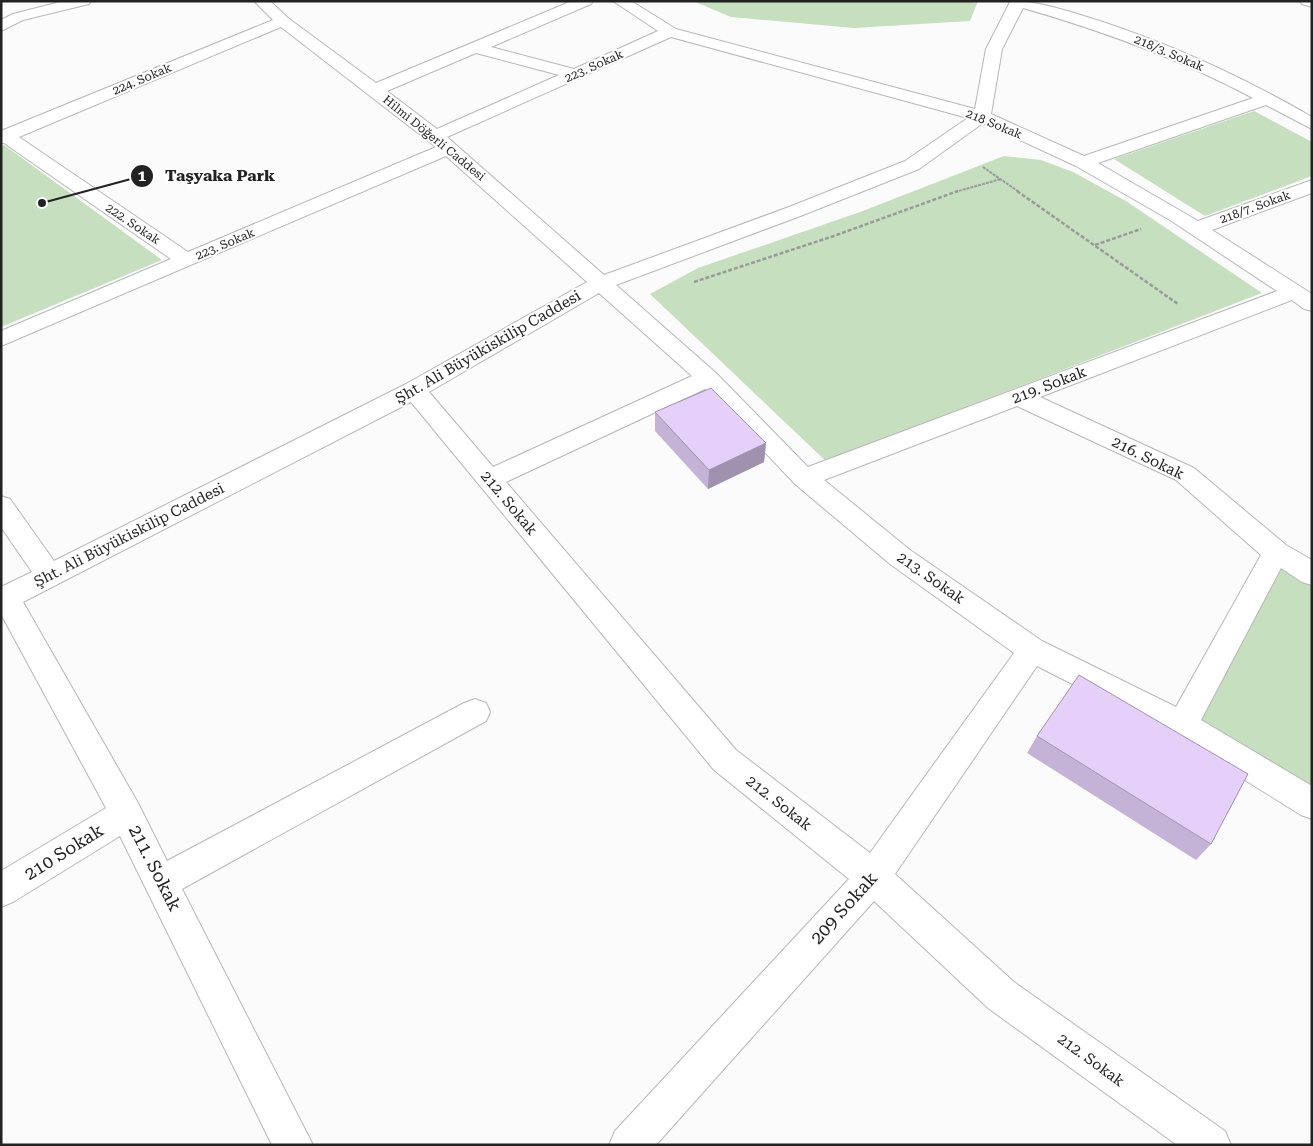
<svg xmlns="http://www.w3.org/2000/svg" width="1313" height="1146" viewBox="0 0 1313 1146" font-family="'Roboto Serif',serif">
<rect width="100%" height="100%" fill="#fbfbfc"/>
<path fill="#c6dfbe" d="M 693,1 L 978,1 L 970,21 L 854,28 L 731,17 Z
M 1254,111 L 1312,142 L 1312,176 L 1205,216 L 1114,159 Z
M 4,145 L 162,260 L 1,327 L 1,146 Z
M 1004,156 L 1041,160 L 1073,172 L 1126,201 L 1262,293 L 985,400 L 830,465 L 650,294 L 698,268 L 860,212 Z
M 1276,552 L 1312,574 L 1312,804 L 1182,725 Z"/>
<g fill="none" stroke-linecap="round" stroke-linejoin="round">
<defs>
<path id="minor" d="M 64,1 L 91,1 L 89,4 L 23,20 L 1,31 L 1,20 L 13,14 Z
M 254,1 L 270,1 L 288,18 L 376,83 L 572,1 L 593,1 L 591,4 L 491,47 L 574,69 L 658,31 L 613,1 L 631,1 L 676,29 L 975,109 L 986,49 L 1010,2 C 1031,0 1054,7 1074,13 C 1158,38 1236,73 1312,117 L 1312,129 L 1266,105 L 1098,163 L 1198,221 L 1312,180 L 1312,193 L 1212,230 L 1312,294 L 1312,311 L 1304,309 L 1292,300 L 1040,397 L 1194,468 L 1286,545 L 1312,560 L 1312,585 L 1302,582 L 1281,568 L 1201,720 L 1312,786 L 1312,819 L 1301,815 L 1171,734 L 1037,666 L 895,874 L 1014,982 L 1225,1131 L 1231,1145 L 1177,1145 L 988,1008 L 874,901 L 656,1145 L 609,1145 L 615,1131 L 849,879 L 714,770 L 411,402 L 23,602 L 138,803 L 167,861 L 464,703 L 475,699 L 486,703 L 490,712 L 486,721 L 182,889 L 313,1145 L 272,1145 L 120,836 L 13,902 L 1,907 L 1,871 L 106,808 L 1,614 L 1,587 L 32,572 L 1,527 L 1,496 L 10,499 L 54,561 L 406,384 L 587,282 L 446,156 L 1,346 L 1,331 L 171,259 L 4,143 L 1,143 L 1,131 L 273,20 ZM 1023,8 C 1103,31 1180,59 1253,98 L 1084,156 L 991,114 L 1002,49 ZM 281,27 L 436,147 L 188,252 L 19,137 ZM 671,37 L 968,118 L 905,161 L 789,207 L 604,275 L 447,137 ZM 476,53 L 559,75 L 437,129 L 387,91 ZM 983,123 L 1076,166 L 1170,220 L 1277,291 L 808,467 L 716,373 L 616,285 L 803,215 L 919,169 ZM 599,293 L 692,376 L 493,467 L 429,392 ZM 705,389 L 795,484 L 890,564 L 1014,653 L 870,853 L 736,750 L 506,482 ZM 1017,406 L 1176,480 L 1261,555 L 1176,707 L 1042,641 L 910,550 L 824,480 Z
M 1300,1 L 1312,1 L 1312,7 L 1302,4 Z"/>
</defs>
<use href="#minor" stroke="#b6b7b8" stroke-width="2"/>
<path stroke="#9a9a9b" stroke-width="2" stroke-dasharray="3 1" stroke-linecap="butt" d="M 983,167 L 1019,192
M 955,192 L 1001,179"/>
<path stroke="#9a9a9b" stroke-width="2.5" stroke-dasharray="4 2" stroke-linecap="butt" d="M 1017,191 L 1178,304
M 1095,245 L 1141,229
M 694,282 L 831,237 L 958,191"/>
<use href="#minor" fill="#fff" fill-rule="evenodd"/>
</g>
<path fill="#c5b3d7" d="M 655,412 L 766,443 L 764,462 L 708,489 L 655,431 Z
M 1037,736 L 1211,844 L 1196,860 L 1027,753 Z"/>
<path fill="#a092af" d="M 766,443 L 764,462 L 708,489 L 709,470 Z"/>
<path fill="#e5d0fa" stroke="#a092af" d="M 711,388 L 766,443 L 709,470 L 655,412 Z
M 1079,675 L 1248,774 L 1211,844 L 1037,736 Z"/>
<g text-anchor="middle" stroke-width="4" stroke-linejoin="round" paint-order="stroke">
<g font-size="12" fill="#222" stroke="#fff">
<text transform="translate(1169 53) rotate(23)" y="4">218/3. Sokak</text>
<text transform="translate(594 66) rotate(-24)" y="4">223. Sokak</text>
<text transform="translate(142 79) rotate(-23)" y="4">224. Sokak</text>
<text transform="translate(994 124) rotate(22)" y="4">218 Sokak</text>
<text transform="translate(434 138) rotate(39)" y="4">Hilmi Döğerli Caddesi</text>
<text transform="translate(1255 207) rotate(-20)" y="4">218/7. Sokak</text>
<text transform="translate(133 224) rotate(34)" y="4">222. Sokak</text>
<text transform="translate(225 244) rotate(-23)" y="4">223. Sokak</text>
</g>
<g font-size="15" fill="#222" stroke="#fff">
<text transform="translate(488 347) rotate(-30)" y="5">Şht. Ali Büyükiskilip Caddesi</text>
<text transform="translate(1049 385) rotate(-21)" y="5">219. Sokak</text>
<text transform="translate(1148 458) rotate(26)" y="5">216. Sokak</text>
<text transform="translate(509 503) rotate(50)" y="5">212. Sokak</text>
<text transform="translate(129 535) rotate(-27)" y="5">Şht. Ali Büyükiskilip Caddesi</text>
<text transform="translate(931 578) rotate(35)" y="5">213. Sokak</text>
<text transform="translate(779 803) rotate(38)" y="5">212. Sokak</text>
<text transform="translate(1091 1060) rotate(36)" y="5">212. Sokak</text>
</g>
<g font-size="18" fill="#222" stroke="#fff">
<text transform="translate(64 852) rotate(-32)" y="6">210 Sokak</text>
<text transform="translate(155 868) rotate(63)" y="6">211. Sokak</text>
<text transform="translate(844 908) rotate(-48)" y="6">209 Sokak</text>
</g>
</g>
<path fill="none" stroke="#222" stroke-width="2" d="M42 203L142 176"/>
<g fill="#222" stroke="#fff" stroke-width="2">
<circle cx="42" cy="203" r="5"/>
<circle cx="142" cy="176" r="12"/>
</g>
<g font-size="15" text-anchor="middle" font-weight="bold" fill="#fff">
<text x="142" y="181">1</text>
</g>
<g font-size="16" text-anchor="middle" font-weight="bold" fill="#222" stroke="#fff" stroke-width="4" stroke-linejoin="round" paint-order="stroke">
<text x="220" y="181">Taşyaka Park</text>
</g>
<rect width="1313" height="1146" fill="none" stroke="#222222" stroke-width="5"/>
</svg>
